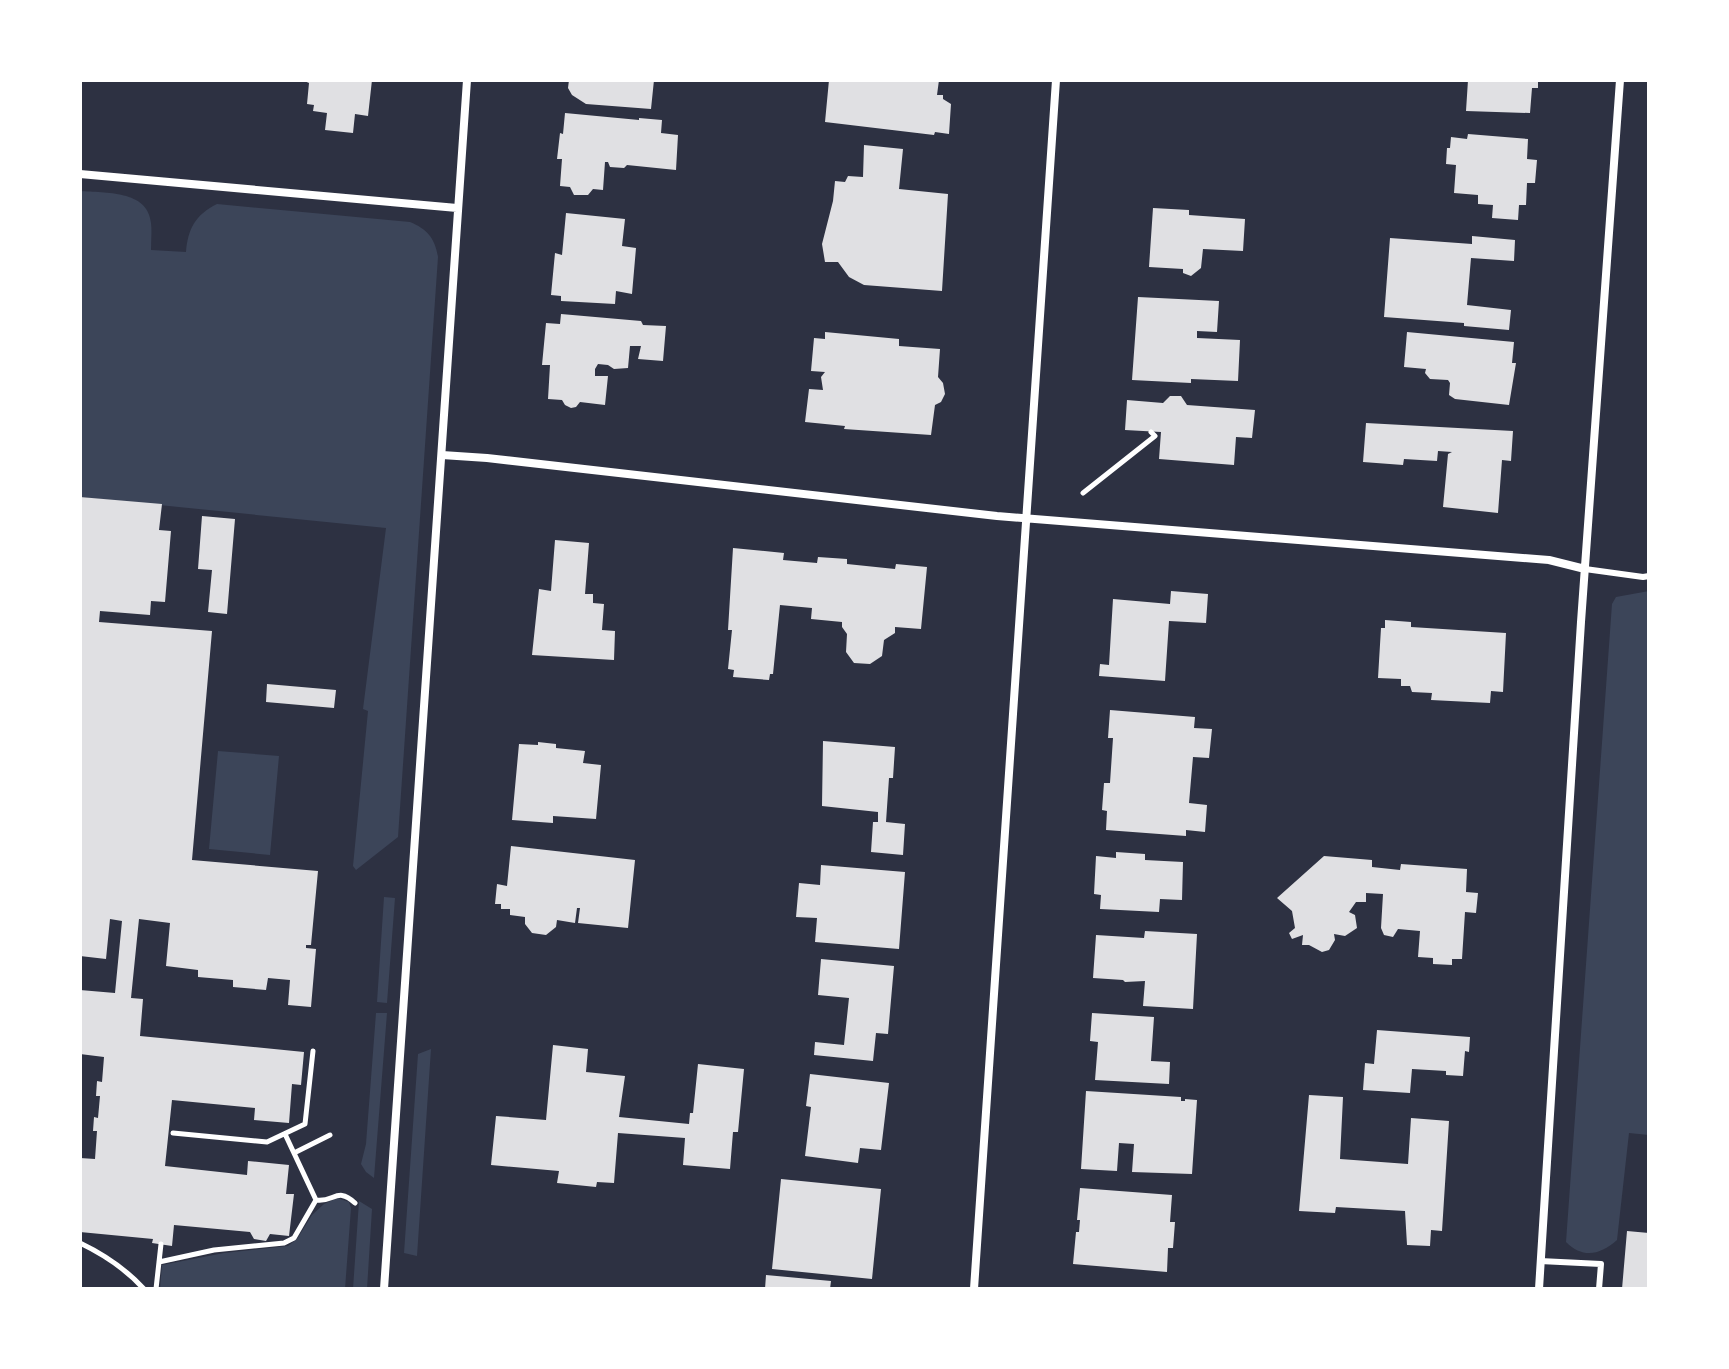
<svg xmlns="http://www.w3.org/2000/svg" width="1729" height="1369" viewBox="0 0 1729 1369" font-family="'Titillium Web',sans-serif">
<rect width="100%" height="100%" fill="#2d3142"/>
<path fill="#3c4559" d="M 80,191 C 105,193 148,190 151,223 C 152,232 151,241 151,250 L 186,252 C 188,229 195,215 217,204 L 410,222 C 427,229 435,238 438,257 L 398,837 L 356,870 L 353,866 L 368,711 L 363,709 L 386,528 L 80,497 Z
M 1649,591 L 1649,1135 L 1629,1133 L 1617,1240 C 1600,1255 1583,1259 1566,1242 L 1612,604 L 1616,597 Z
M 218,751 L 279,756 L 270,855 L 209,849 Z
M 384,897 L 395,898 L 387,1003 L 377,1002 Z
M 376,1013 L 387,1013 L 374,1178 L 366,1172 L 361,1164 L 366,1144 Z
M 431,1049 L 417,1256 L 404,1253 L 418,1054 Z
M 337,1198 L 349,1202 L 351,1208 L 345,1289 L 160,1289 L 162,1265 L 224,1253 L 288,1246 L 297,1239 L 312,1215 L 324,1204 Z
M 359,1201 L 372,1209 L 367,1289 L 353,1289 Z"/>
<path fill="#e0e0e3" d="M 302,80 L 372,80 L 368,116 L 355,114 L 353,133 L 325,130 L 327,113 L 313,111 L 314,105 L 307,104 L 309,83 Z
M 569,80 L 654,80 L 651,109 L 586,104 L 572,95 L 568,88 Z
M 829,80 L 939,80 L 937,95 L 943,95 L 943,99 L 951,104 L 949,134 L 935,132 L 934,135 L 825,122 Z
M 1468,80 L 1538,80 L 1538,88 L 1532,88 L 1530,113 L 1466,111 Z
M 565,113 L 639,120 L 639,118 L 662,120 L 661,133 L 678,135 L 676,170 L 627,165 L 624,168 L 610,167 L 608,162 L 605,162 L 603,190 L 593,189 L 588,195 L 574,195 L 570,187 L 560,186 L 562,159 L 557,159 L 560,133 L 563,134 Z
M 1468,134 L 1528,139 L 1527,159 L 1537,160 L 1535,183 L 1527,183 L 1526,205 L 1519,205 L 1518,220 L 1492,218 L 1493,205 L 1478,204 L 1478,195 L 1454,193 L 1456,165 L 1446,164 L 1447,148 L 1450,148 L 1451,137 L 1467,139 Z
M 864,145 L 903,149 L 899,189 L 948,194 L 942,291 L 864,285 L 849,277 L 838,262 L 825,262 L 822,244 L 833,201 L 835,181 L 845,182 L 848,176 L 863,177 Z
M 1153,208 L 1189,210 L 1189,215 L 1245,219 L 1243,251 L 1203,249 L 1201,268 L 1191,276 L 1183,273 L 1183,269 L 1149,267 Z
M 566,213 L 625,219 L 622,246 L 636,248 L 632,294 L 616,291 L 615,304 L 561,301 L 561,296 L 551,295 L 555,253 L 562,255 Z
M 1472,236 L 1515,240 L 1514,261 L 1471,258 L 1467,305 L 1511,310 L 1509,330 L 1464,326 L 1464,323 L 1384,317 L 1390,238 L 1472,244 Z
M 1138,297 L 1219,301 L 1217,332 L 1197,331 L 1197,338 L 1240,340 L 1238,381 L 1191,379 L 1191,383 L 1132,380 Z
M 561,314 L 641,321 L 643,325 L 666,326 L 663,361 L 638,359 L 641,346 L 630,346 L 628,368 L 614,369 L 608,365 L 598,364 L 595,369 L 595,376 L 608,376 L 605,405 L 580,402 L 576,407 L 571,408 L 565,405 L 562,400 L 548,399 L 550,365 L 542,365 L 546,323 L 560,324 Z
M 825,332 L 899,339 L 899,346 L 940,349 L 938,377 L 943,383 L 945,394 L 941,402 L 935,405 L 931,435 L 844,429 L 845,426 L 805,422 L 809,389 L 823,390 L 821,377 L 825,372 L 811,371 L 814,338 L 825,339 Z
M 1407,332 L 1514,342 L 1512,363 L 1516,363 L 1509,405 L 1455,399 L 1449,395 L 1450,383 L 1448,380 L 1430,379 L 1425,373 L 1426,369 L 1404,367 Z
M 1170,396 L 1181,396 L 1187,405 L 1255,410 L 1252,438 L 1236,437 L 1234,465 L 1159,459 L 1161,432 L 1125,430 L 1127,400 L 1163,403 Z
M 1366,423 L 1513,431 L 1511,461 L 1502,460 L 1498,513 L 1443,507 L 1448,454 L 1452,452 L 1438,451 L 1437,461 L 1404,459 L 1403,465 L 1363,462 Z
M 80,497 L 162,504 L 159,530 L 171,531 L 165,602 L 151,601 L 150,615 L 100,611 L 99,622 L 212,631 L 192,860 L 318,871 L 311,945 L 306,945 L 306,948 L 316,949 L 311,1007 L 288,1005 L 290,980 L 268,978 L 266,990 L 233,987 L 233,980 L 198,977 L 198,970 L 166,966 L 170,923 L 139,919 L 131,998 L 143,999 L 140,1036 L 304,1052 L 301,1085 L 292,1084 L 289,1123 L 254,1120 L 255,1108 L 172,1100 L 165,1166 L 247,1175 L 248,1161 L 289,1165 L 286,1194 L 294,1194 L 289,1236 L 270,1234 L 266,1241 L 254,1239 L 250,1232 L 174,1225 L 172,1246 L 152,1243 L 153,1239 L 80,1232 L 80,1158 L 95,1159 L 97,1131 L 93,1131 L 94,1117 L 98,1118 L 100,1096 L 96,1096 L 97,1081 L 102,1082 L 104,1057 L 80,1054 L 80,990 L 115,993 L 122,921 L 110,919 L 106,959 L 80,956 Z
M 202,516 L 235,519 L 227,614 L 208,612 L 212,570 L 198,569 Z
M 555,540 L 589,543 L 585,594 L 593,594 L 593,603 L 604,604 L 602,630 L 615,631 L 614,660 L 532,655 L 539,589 L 551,591 Z
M 733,548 L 784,553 L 783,560 L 817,563 L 818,557 L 847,559 L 847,564 L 895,569 L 896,564 L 927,567 L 921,629 L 895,627 L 895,633 L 884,640 L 882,656 L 870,664 L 854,663 L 846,652 L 847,634 L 842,627 L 842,622 L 811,619 L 812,608 L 780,605 L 773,674 L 770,674 L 769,680 L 733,677 L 734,670 L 728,669 L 732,630 L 728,630 Z
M 1171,591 L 1208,594 L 1206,623 L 1169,621 L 1165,681 L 1099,676 L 1100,664 L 1109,665 L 1113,599 L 1170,604 Z
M 1385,620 L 1411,622 L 1411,627 L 1506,633 L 1503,692 L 1491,691 L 1490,703 L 1431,700 L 1432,693 L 1412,692 L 1410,686 L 1401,686 L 1401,679 L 1378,678 L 1381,628 L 1385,628 Z
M 267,684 L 336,690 L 334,708 L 266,702 Z
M 1110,710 L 1195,717 L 1194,728 L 1212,729 L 1209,758 L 1193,757 L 1189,803 L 1207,805 L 1205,832 L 1186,830 L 1186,836 L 1106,830 L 1107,811 L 1102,810 L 1104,783 L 1110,783 L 1113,738 L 1108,738 Z
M 823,741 L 895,747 L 893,778 L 889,778 L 886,822 L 905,824 L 903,855 L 871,852 L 873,822 L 878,822 L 878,812 L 822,806 Z
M 538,742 L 556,744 L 556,748 L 585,751 L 583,763 L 601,765 L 596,819 L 553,816 L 553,823 L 512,820 L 519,744 L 538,745 Z
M 511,846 L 635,860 L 628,928 L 578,923 L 580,908 L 577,908 L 575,923 L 557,920 L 556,927 L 546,935 L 532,933 L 525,924 L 525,917 L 510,915 L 510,909 L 501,909 L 501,904 L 495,904 L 497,884 L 507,886 Z
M 1116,852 L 1145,854 L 1145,860 L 1183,862 L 1182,900 L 1160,899 L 1159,912 L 1100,909 L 1101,895 L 1094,894 L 1096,856 L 1116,858 Z
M 1324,856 L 1372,860 L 1372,867 L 1400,870 L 1401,864 L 1467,869 L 1466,892 L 1478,893 L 1476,913 L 1465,912 L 1462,959 L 1452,959 L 1452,965 L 1433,964 L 1433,958 L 1418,957 L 1420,931 L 1398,929 L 1393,937 L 1384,935 L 1381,928 L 1383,894 L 1366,893 L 1366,902 L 1356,902 L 1349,912 L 1355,915 L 1357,928 L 1345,936 L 1334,934 L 1335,940 L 1329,950 L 1322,952 L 1309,945 L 1302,945 L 1303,935 L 1292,939 L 1289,933 L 1295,928 L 1292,911 L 1277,898 Z
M 821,865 L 905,872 L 899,949 L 815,942 L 817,918 L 796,917 L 799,883 L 820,885 Z
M 1145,931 L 1197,934 L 1193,1009 L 1143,1006 L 1145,981 L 1125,982 L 1123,980 L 1093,978 L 1096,935 L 1144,938 Z
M 821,959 L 894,966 L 888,1034 L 876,1033 L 873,1061 L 814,1055 L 815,1042 L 844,1045 L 849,998 L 818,995 Z
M 1092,1013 L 1154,1017 L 1151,1061 L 1170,1062 L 1169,1084 L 1095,1080 L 1098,1042 L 1090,1041 Z
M 1377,1030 L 1470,1037 L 1469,1052 L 1465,1051 L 1463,1076 L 1446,1075 L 1446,1071 L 1412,1069 L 1410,1093 L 1363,1090 L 1365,1063 L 1374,1064 Z
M 553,1045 L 588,1049 L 586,1072 L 625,1076 L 619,1117 L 689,1124 L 690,1113 L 693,1113 L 698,1064 L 744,1069 L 738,1132 L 733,1132 L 730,1169 L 683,1165 L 685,1138 L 618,1133 L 614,1183 L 597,1182 L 596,1187 L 557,1183 L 559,1171 L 491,1165 L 496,1116 L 546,1120 Z
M 810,1074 L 889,1083 L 881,1150 L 860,1148 L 858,1163 L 805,1156 L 811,1107 L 806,1106 Z
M 1086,1091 L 1181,1097 L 1181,1101 L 1185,1101 L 1185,1099 L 1197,1100 L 1192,1174 L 1132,1172 L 1134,1144 L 1119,1143 L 1117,1171 L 1081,1169 Z
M 1309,1095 L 1343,1097 L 1340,1159 L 1408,1164 L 1411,1118 L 1449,1121 L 1442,1231 L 1431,1230 L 1430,1246 L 1407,1245 L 1405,1211 L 1336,1207 L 1335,1213 L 1299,1211 Z
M 781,1179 L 881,1189 L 872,1279 L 772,1269 Z
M 1080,1188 L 1172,1195 L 1170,1222 L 1175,1222 L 1173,1248 L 1168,1248 L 1167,1272 L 1073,1264 L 1076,1232 L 1079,1232 L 1080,1220 L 1077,1220 Z
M 1627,1231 L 1649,1233 L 1649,1289 L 1622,1289 Z
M 766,1275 L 831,1281 L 830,1289 L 765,1289 Z"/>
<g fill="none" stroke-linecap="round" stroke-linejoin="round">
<path stroke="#fff" stroke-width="5" d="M 1083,493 L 1155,436 L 1151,432
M 173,1133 L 267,1142 L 305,1124 L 313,1051
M 285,1134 L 316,1200 C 334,1203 337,1186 355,1203
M 294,1153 L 330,1135
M 80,1243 C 105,1255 125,1268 144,1289
M 159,1262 L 214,1250 L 284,1243 L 294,1238 L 316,1200
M 156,1289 L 161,1244"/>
<path stroke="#fff" stroke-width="6" d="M 1585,569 L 1643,577 L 1649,576
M 1540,1261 L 1601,1264 L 1599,1289"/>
<path stroke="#fff" stroke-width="8" d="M 80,174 L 457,208
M 442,455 L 487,458 L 997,516 L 1549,560 L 1585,569
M 384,1289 L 467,80
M 974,1289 L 1056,80
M 1539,1289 L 1581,622 L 1620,80"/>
</g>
<rect width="1729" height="1369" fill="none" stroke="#ffffff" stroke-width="164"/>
</svg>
